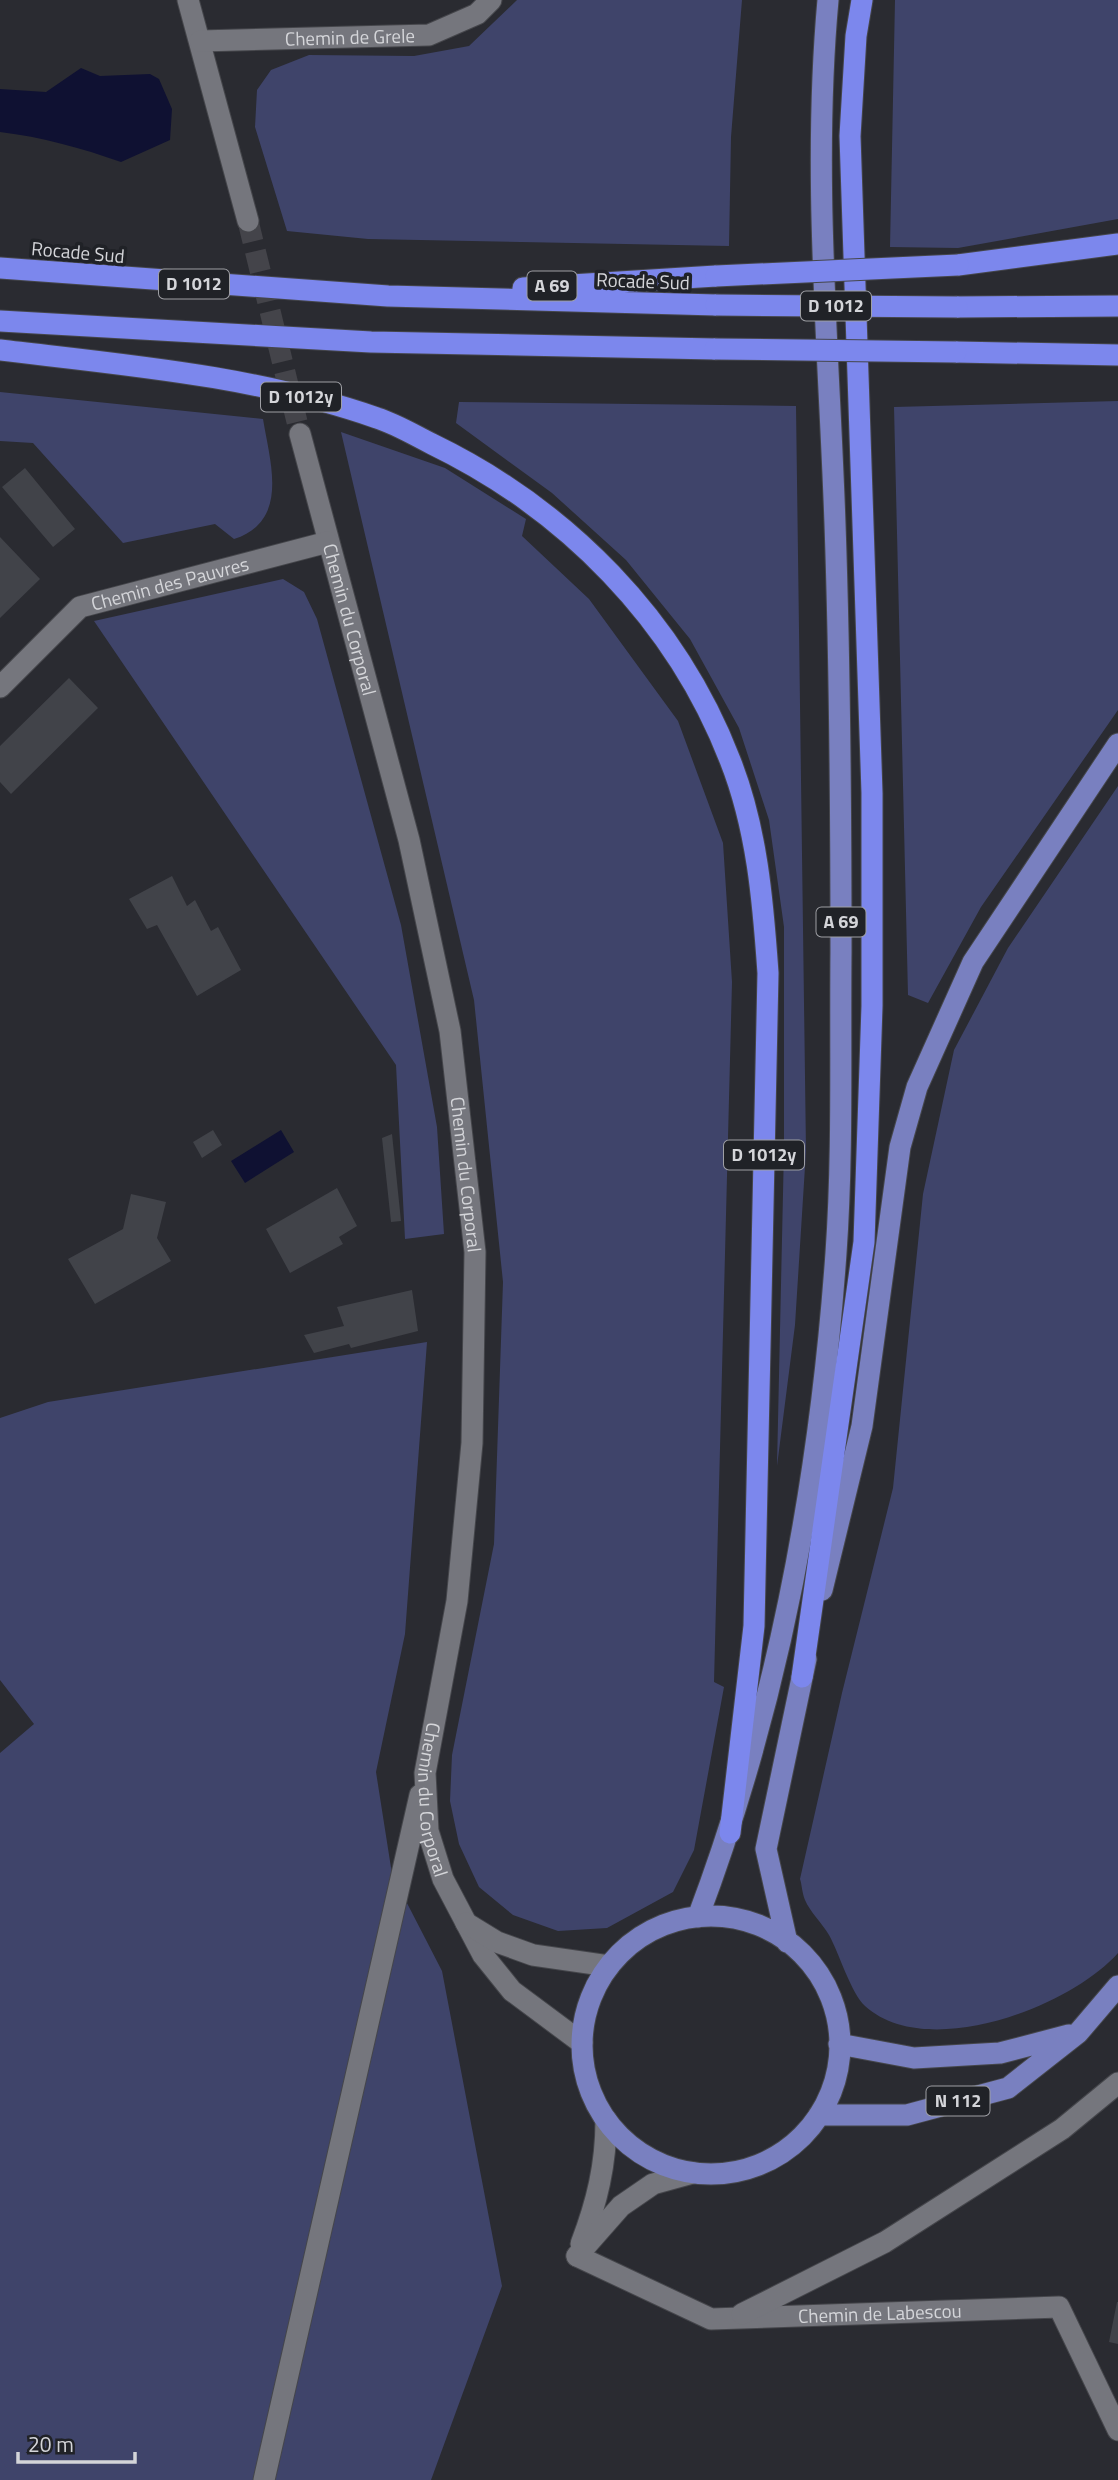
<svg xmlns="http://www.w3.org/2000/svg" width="1118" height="2480" viewBox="0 0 1118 2480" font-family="'Titillium Web',sans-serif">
<rect width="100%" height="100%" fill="#2a2b31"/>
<path fill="#3f446a" d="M 517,0 L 742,0 L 731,137 L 729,246 L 368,239 L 287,231 L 255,127 L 257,90 L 271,70 L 309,55 L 414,56 L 469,46 Z
M 895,0 L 1118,0 L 1118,219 L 958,248 L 890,247 Z
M 0,392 L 263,419 C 270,462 290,521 234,539 L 215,524 L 123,543 L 33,443 L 0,441 Z
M 1118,401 L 1118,710 L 981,907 L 928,1003 L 908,995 L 894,407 Z
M 459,402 L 796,406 L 806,1151 L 795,1325 L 777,1466 L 784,1148 L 784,927 L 769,820 L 739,728 L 690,639 L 626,560 L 552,493 L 456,423 Z
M 341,432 L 445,468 L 526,519 L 522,536 L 589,599 L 678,721 L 723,843 L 732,982 L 714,1682 L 724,1687 L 694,1850 L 673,1892 L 607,1928 L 558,1931 L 513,1915 L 479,1887 L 459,1844 L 450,1801 L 452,1755 L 494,1544 L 503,1282 L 474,1000 Z
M 283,579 L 304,592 L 317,619 L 401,925 L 437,1127 L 444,1234 L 405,1239 L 396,1065 L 94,621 Z
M 1118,786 L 1118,1953 C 1070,2007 927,2062 865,2006 C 851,1993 839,1953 829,1935 C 822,1923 810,1912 805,1900 C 802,1893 802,1885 800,1879 L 842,1693 L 893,1488 L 923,1194 L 954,1050 L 1008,948 Z
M 427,1342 L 405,1634 L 376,1772 L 392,1874 L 442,1971 L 502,2286 L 431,2480 L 0,2480 L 0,1753 L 34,1724 L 0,1680 L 0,1418 L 48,1402 Z"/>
<path fill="#0f1132" d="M 81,68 L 100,76 L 150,74 L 159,79 L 172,109 L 170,140 L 121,162 C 81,148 42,137 0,132 L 0,89 L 46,92 Z
M 281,1130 L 294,1152 L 245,1183 L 231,1161 Z"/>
<path fill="#414349" d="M 25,468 L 75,529 L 53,547 L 2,487 Z
M 0,537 L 40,579 L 0,618 Z
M 69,678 L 98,708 L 11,794 L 0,782 L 0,746 Z
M 172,876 L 187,906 L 195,900 L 211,931 L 218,927 L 241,970 L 197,996 L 157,925 L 147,929 L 129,899 Z
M 213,1130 L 222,1145 L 202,1158 L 193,1142 Z
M 392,1134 L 401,1221 L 391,1222 L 382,1138 Z
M 337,1188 L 357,1226 L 339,1237 L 343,1244 L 290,1273 L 266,1229 Z
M 131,1194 L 166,1202 L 157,1238 L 171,1261 L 95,1304 L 68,1259 L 123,1229 Z
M 412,1290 L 418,1331 L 351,1348 L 349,1344 L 314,1353 L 304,1335 L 344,1326 L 337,1307 Z
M 1117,2302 L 1118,2302 L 1118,2344 L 1109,2342 Z"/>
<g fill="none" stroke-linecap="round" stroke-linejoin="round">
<path stroke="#44444a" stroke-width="21" stroke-dasharray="21 10" stroke-linecap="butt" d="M 248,221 L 300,434"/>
<defs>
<g id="minor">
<path d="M 188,0 L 248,221"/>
<path id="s1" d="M 200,41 L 429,35 L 477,14 L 491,0"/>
<path id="s2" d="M 300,434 L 409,840 L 450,1031 L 475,1252 L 472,1443 L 457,1601 L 425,1773 L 428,1831 L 443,1879 L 483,1955 L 512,1991 L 582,2043"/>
<path id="s3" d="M 0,687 L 80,607 L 328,542"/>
<path d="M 466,1923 L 497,1942 L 533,1955 L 609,1966"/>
<path d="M 581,2244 C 597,2202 606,2165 606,2120"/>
<path id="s4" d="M 577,2256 L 711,2319 L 1059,2307 L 1118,2430"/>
<path d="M 577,2256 L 621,2206 L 653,2184 L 693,2173"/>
<path d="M 742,2314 L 885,2242 L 1062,2129 L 1118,2083"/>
<path d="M 264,2480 L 420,1795"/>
</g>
<path id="major" d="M 822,1590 L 862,1426 L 900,1147 L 917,1087 L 973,962 L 1118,744
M582 2045a129 129 0 1 1 258 0a129 129 0 1 1-258 0Z
M 698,1917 C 778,1705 820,1479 836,1253 C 843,1154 840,1052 841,952 C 841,809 840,667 835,524 C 829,349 812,175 828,0
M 787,1942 L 766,1849 L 806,1659
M 839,2044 L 914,2058 L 1000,2053 L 1069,2035
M 819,2115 L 907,2115 L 1008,2088 L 1078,2033 L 1118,1986"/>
<path id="highway" d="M 958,265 L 1118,244
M 0,268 L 388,296 L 716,305
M 523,288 L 716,276
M 957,307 L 1118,306
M 0,321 L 371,342 L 715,349
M 0,350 C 126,365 257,376 377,418 C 396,424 414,435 432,444 C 566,509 676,620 730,760 C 757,828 763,901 768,973 L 754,1626 L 730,1833
M 956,352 L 1118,355
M 802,1677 L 864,1242 L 872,1006 L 872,793 L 850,136 L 856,36 L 862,0"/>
</defs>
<use href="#minor" stroke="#45464b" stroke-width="23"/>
<use href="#major" stroke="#45464b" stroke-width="23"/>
<use href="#highway" stroke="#45464b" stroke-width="23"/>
<use href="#minor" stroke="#75767d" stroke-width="21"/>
<use href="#major" stroke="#7980c0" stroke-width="21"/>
<use href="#highway" stroke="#7c87ed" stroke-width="21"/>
<defs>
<path id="highway-bridge" d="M 716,276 L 958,265
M 716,305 L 957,307
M 715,349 L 956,352"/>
</defs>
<use href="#highway-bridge" stroke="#45464b" stroke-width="23" stroke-linecap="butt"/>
<use href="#highway-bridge" stroke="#7c87ed" stroke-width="21"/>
</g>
<g text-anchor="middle" stroke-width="7" stroke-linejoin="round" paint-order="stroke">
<g fill="#202227" stroke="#9e9fa4" stroke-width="2">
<rect x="159" y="269.5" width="70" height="29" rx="5"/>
<rect x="527.5" y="271.5" width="49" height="29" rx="5"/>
<rect x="801" y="291.5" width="70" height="29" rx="5"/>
<rect x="261" y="382.5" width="80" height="29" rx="5"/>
<rect x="816.5" y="907.5" width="49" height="29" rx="5"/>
<rect x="724" y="1140.5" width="80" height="29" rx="5"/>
<rect x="926.5" y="2086.5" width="63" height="29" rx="5"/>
</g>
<g font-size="18" font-weight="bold" fill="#d4d5d9">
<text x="194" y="290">D 1012</text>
<text x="552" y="292">A 69</text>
<text x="836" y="312">D 1012</text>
<text x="301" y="403">D 1012y</text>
<text x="841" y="928">A 69</text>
<text x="764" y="1161">D 1012y</text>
<text x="958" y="2107">N 112</text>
</g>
<g font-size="19" fill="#d4d5d9" stroke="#202227">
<text dy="7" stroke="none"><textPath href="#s1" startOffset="150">Chemin de Grele</textPath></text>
<text transform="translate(78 252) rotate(5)" y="7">Rocade Sud</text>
<text transform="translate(643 281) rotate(2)" y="7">Rocade Sud</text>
<text dy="7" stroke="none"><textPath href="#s3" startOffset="206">Chemin des Pauvres</textPath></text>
<text dy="7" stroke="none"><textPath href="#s2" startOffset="192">Chemin du Corporal</textPath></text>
<text dy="7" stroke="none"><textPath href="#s2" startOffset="760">Chemin du Corporal</textPath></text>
<text dy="7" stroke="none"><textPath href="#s2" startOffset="1390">Chemin du Corporal</textPath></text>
<text dy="7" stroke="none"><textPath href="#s4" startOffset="317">Chemin de Labescou</textPath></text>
</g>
</g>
<path d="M18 2452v10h117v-10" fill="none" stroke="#d4d5d9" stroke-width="3.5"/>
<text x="28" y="2452" font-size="21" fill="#d4d5d9" stroke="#202227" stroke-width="5" paint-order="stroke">20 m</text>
</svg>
